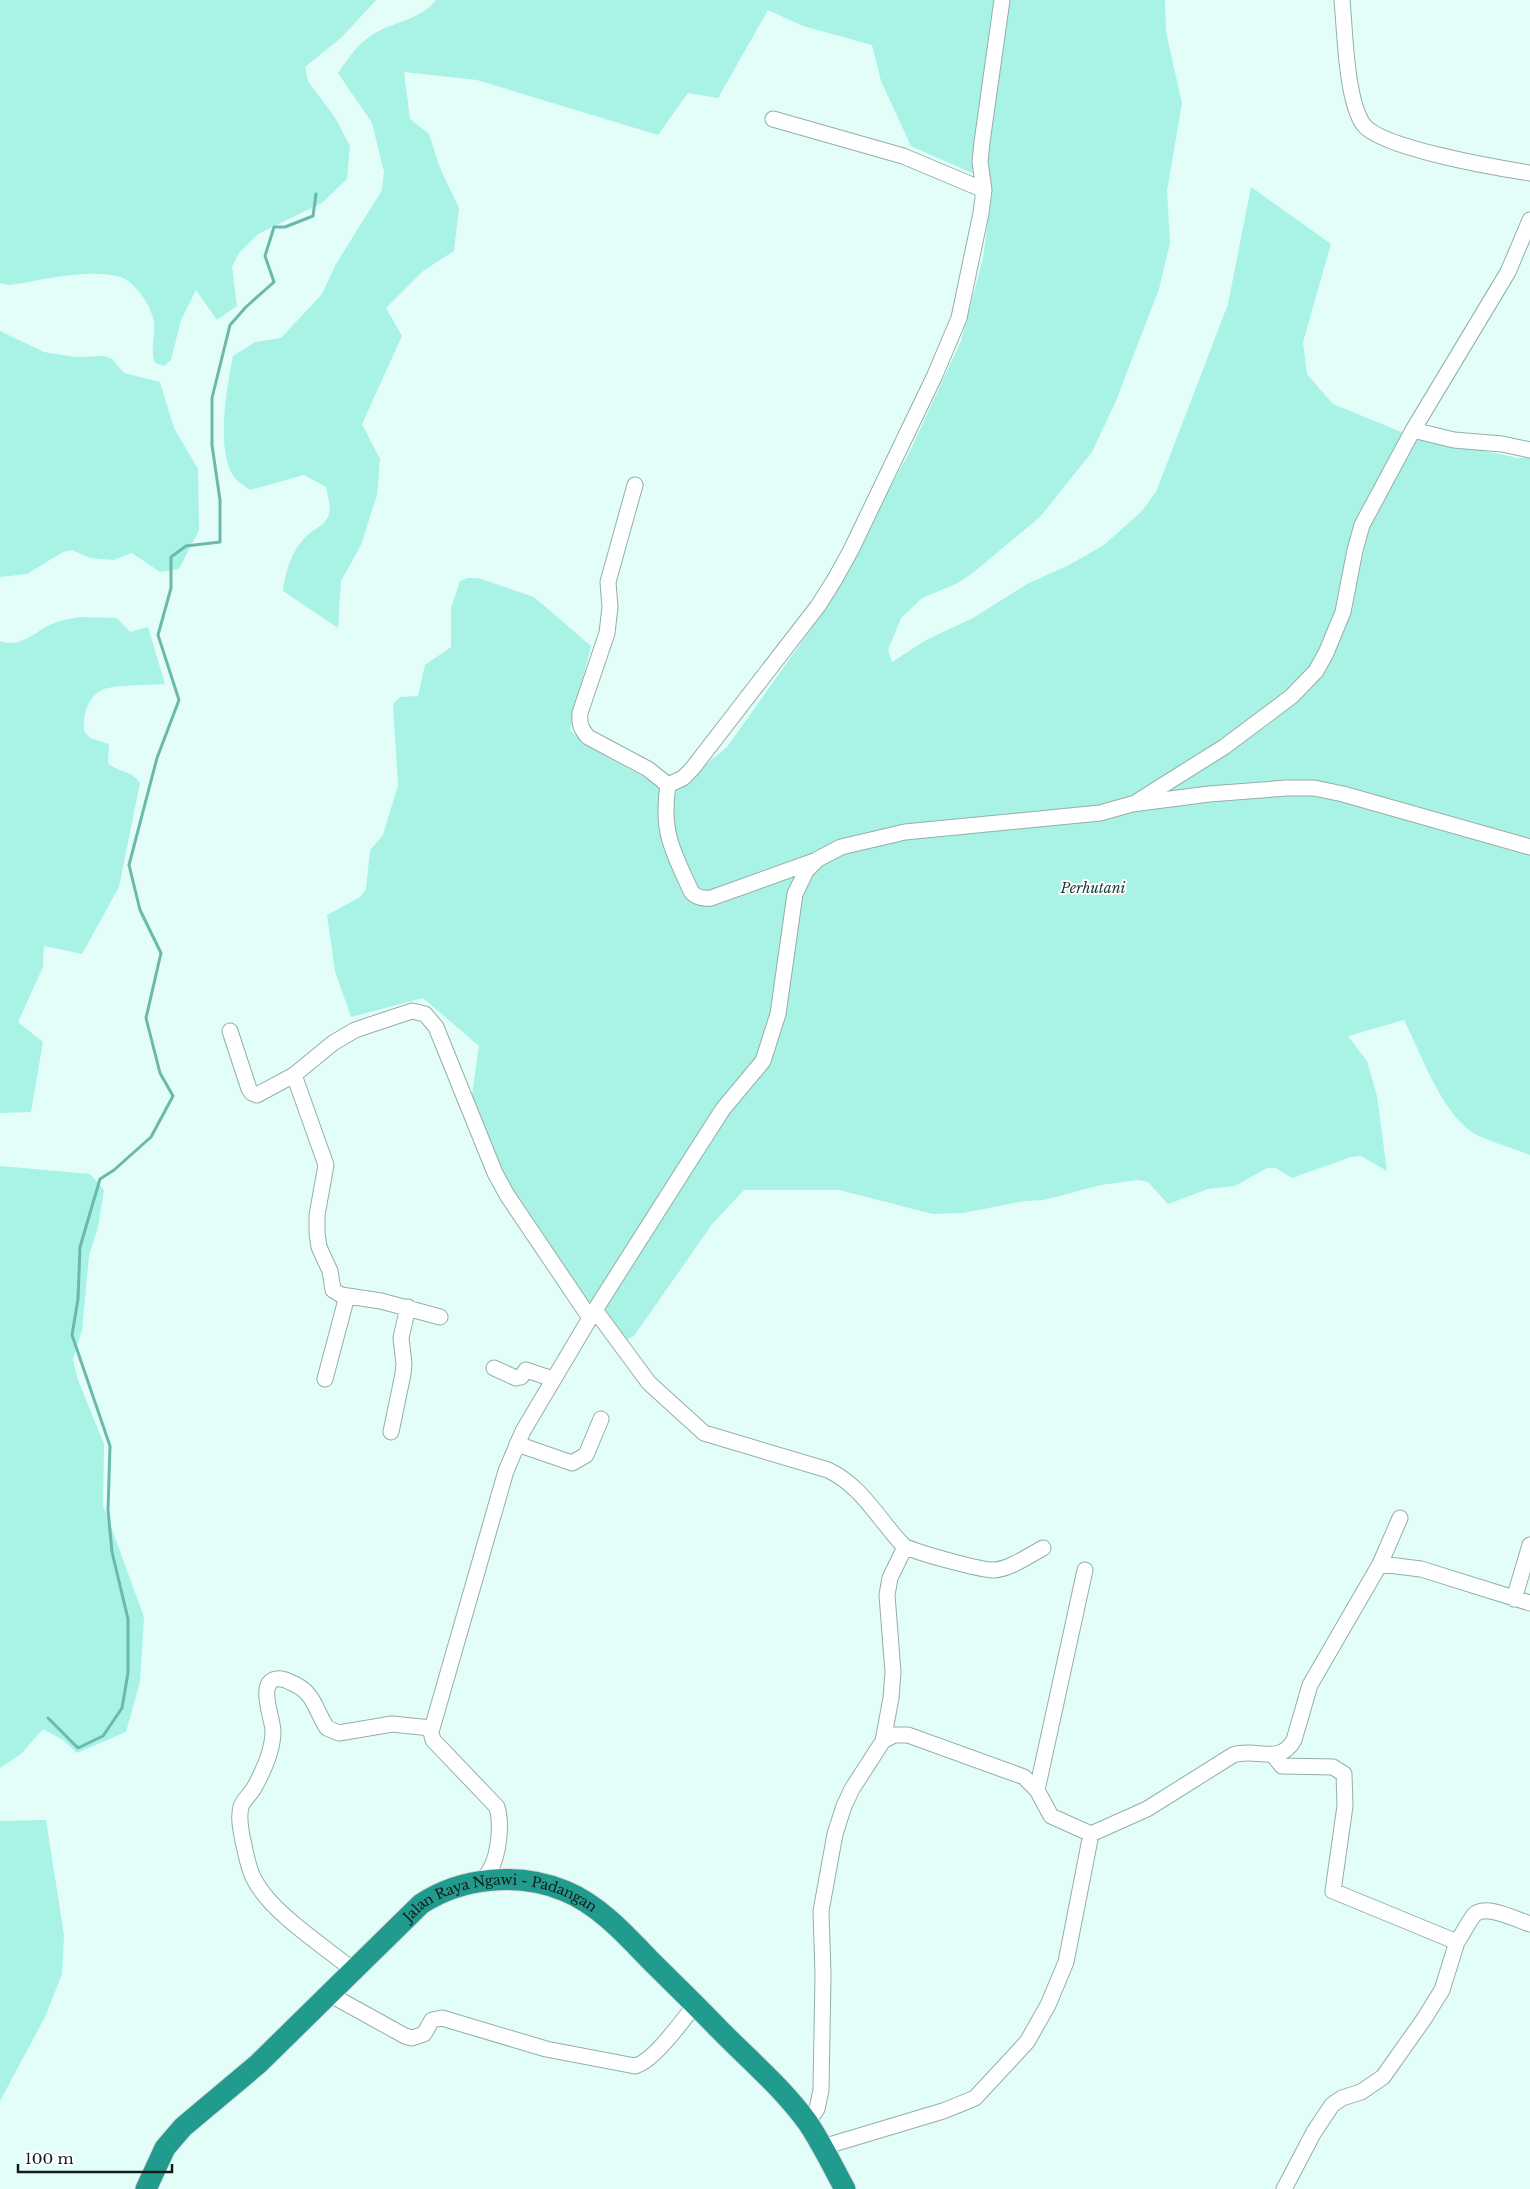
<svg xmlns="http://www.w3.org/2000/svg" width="1530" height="2189" viewBox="0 0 1530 2189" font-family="'Libre Baskerville',serif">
<rect width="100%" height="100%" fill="#e3fef9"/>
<path fill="#a8f2e6" d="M 0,0 L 376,0 L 342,37 L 305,67 L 308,81 L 336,119 L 350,146 L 347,179 L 322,203 L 258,234 L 239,253 L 232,267 L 237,306 L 217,320 L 196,290 L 181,320 L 171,360 L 164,366 L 155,363 C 149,348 157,333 153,318 C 149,302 133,279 117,276 C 82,269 44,280 10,285 L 0,283 Z
M 436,0 L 1165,0 L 1166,32 L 1182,103 L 1167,191 L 1170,243 L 1159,289 L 1116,401 L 1092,452 L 1040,517 L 974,572 L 958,583 L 922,598 L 901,618 L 888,650 L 892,662 L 926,640 L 973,618 L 1027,584 L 1069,565 L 1104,545 L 1142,511 L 1156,492 L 1228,304 L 1251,187 L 1331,244 L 1303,342 L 1307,374 L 1333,404 L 1399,431 L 1437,441 L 1518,458 L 1530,457 L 1530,1155 C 1516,1149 1483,1140 1472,1132 C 1440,1110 1421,1053 1404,1020 L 1348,1036 L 1367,1061 L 1377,1096 L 1387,1171 L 1361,1156 L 1351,1157 L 1292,1178 L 1276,1168 L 1267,1168 L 1235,1186 L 1208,1189 L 1168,1204 L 1148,1182 L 1138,1180 L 1101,1185 L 1044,1200 L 1025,1201 L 963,1213 L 933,1214 L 839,1190 L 744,1190 L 713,1223 L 634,1336 L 623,1342 L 588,1300 L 577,1290 L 510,1188 L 471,1102 L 479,1046 L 423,998 L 351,1017 L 335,971 L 327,915 L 360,897 L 366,889 L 370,850 L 383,835 L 398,785 L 393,704 L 400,697 L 418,696 L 425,665 L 451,647 L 451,608 L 460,581 L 468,578 L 478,578 L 534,597 L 591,646 L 570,730 L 584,744 L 660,786 L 675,790 L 727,747 L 821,615 L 910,451 L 961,341 L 983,258 L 992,191 L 990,181 L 911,146 L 881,81 L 872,45 L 803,26 L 768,10 L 718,98 L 688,93 L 658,135 L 477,80 L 404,72 L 410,119 L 429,134 L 440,168 L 459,208 L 454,251 L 423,271 L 386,308 L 402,336 L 362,424 L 380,459 L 377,495 L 361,545 L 341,581 L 338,628 L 283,591 C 286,569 292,548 310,533 C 318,527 326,524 329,514 C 332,507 327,495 326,487 L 304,475 L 250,490 C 245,486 239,483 235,478 C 215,454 227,385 233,356 L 255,342 L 281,338 L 322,294 L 336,264 L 382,190 L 384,172 L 372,123 L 338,73 C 348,59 357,44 372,35 C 393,21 420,21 436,0 Z
M 0,331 L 44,352 L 76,357 L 104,356 L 112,359 L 124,373 L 160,382 L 174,428 L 198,469 L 199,530 L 179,569 L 160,572 L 132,553 L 114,560 L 90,558 L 72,550 L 63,552 L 27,574 L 0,577 Z
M 79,617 L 117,618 L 130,632 L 148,627 L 165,684 C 153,685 110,685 102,690 C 87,698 83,715 84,731 L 90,738 L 109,744 L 108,763 C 121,774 130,769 140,783 L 119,887 L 82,954 L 44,946 L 43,967 L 18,1022 L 43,1042 L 31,1112 L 0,1113 L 0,641 C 20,649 34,632 52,624 C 60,620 71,619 79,617 Z
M 0,1166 L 90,1174 L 104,1190 L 98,1227 L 89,1256 L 82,1330 L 73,1359 L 78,1380 L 104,1444 L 103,1505 L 144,1617 L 140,1682 L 126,1732 L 77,1753 L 63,1740 L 43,1729 L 21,1754 L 0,1768 Z
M 46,1820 L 64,1935 L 62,1974 L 46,2015 L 0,2101 L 0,1821 Z"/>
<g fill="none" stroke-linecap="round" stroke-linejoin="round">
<path stroke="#6bb8ac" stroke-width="3" d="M 48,1718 L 78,1748 L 103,1736 L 122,1708 L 128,1673 L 128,1619 L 112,1552 L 108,1510 L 110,1446 L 72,1335 L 78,1299 L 80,1247 L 100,1179 L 114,1170 L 151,1137 L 173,1096 L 160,1073 L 146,1018 L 161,953 L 140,910 L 129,865 L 157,758 L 179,700 L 158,635 L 171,588 L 171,557 L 186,546 L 220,542 L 220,500 L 212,445 L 212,398 L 230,325 L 246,307 L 274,282 L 265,256 L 274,227 L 285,227 L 313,216 L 316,194"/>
<defs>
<path id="minor" d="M 1342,0 C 1345,31 1346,99 1363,124 C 1379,148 1498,168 1530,173
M 773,119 L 903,156 L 984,190
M 1413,430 L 1454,440 L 1502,444 L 1530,450
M 635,485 L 608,582 L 610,607 L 607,633 L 580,713 C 579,724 581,729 588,737 L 648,769 L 668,785 C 661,831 672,850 691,891 C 695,897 703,899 711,898 L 814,861
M 668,785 L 683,778 L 692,769 L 818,606 L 835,579 L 851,550 L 935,375 L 959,318 L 981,213 L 984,190 L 980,162 L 982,142 L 1002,0
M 1138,801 L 1224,747 L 1292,696 L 1316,671 L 1326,653 L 1343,612 L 1355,550 L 1362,525 L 1413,430 L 1508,272 L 1530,220
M 230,1031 L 249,1089 L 252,1093 L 257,1095 L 294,1075 L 333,1043 L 355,1030 L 412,1011 L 425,1014 L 436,1027 L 495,1173 L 507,1195 L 590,1318
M 294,1075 L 326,1165 L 317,1215 L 317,1233 L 319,1247 L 330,1271 L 333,1290 L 341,1295 L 381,1301 L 440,1317
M 595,1310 L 649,1383 L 704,1433 L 828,1470 C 862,1486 878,1519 903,1545 C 908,1551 985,1571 994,1570 C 1010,1569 1028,1556 1043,1548
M 494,1368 L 516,1378 L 521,1377 L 526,1370 L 553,1379
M 325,1379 L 347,1296
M 391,1432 L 403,1374 L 404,1364 L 401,1338 L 408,1307
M 517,1444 L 572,1463 L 586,1455 L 601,1419
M 1380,1564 L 1400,1518
M 1514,1599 L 1530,1545
M 883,1741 L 891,1698 L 893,1672 L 887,1595 L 890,1578 L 905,1547
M 1273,1755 L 1282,1766 L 1333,1767 L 1344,1774 L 1345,1806 L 1333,1891 L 1457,1942 L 1442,1990 L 1424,2019 L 1383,2077 L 1361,2092 L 1342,2098 L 1332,2105 L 1314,2132 L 1284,2189
M 1037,1790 L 1085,1570
M 480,1882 C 484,1878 488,1874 490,1870 C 499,1854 502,1824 497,1807 L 433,1740 L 431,1732 L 506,1471 L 523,1431 L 590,1318 L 682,1173 L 723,1109 L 763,1061 L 778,1014 L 795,894 L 806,871 L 818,859 L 841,847 L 905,832 L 1100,813 L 1132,804 L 1209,794 L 1287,788 L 1314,788 L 1343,794 L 1530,847
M 1457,1942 C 1463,1933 1468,1923 1474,1915 C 1485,1903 1517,1920 1530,1924
M 353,1970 C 324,1946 273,1914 255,1881 C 248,1869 246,1854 243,1841 C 241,1831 238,1817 241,1807 C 243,1800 250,1795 254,1788 C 263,1772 273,1750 273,1731 C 273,1719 257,1683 276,1679 C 281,1678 286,1680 290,1682 C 315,1692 314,1708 327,1728 L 339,1733 L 392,1724 L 431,1728
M 329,1994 L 405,2036 L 412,2038 L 424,2034 L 432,2020 L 442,2018 L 546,2049 L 635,2066 C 654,2061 682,2021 695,2005
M 807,2123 L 817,2109 L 821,2090 L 823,1975 L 821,1911 L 835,1834 L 844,1806 L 852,1789 L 883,1741 L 894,1735 L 908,1735 L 1024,1777 L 1037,1790 L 1051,1816 L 1091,1834 L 1147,1809 L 1233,1755 C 1257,1747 1279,1766 1294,1740 L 1310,1685 L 1380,1564 L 1421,1569 L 1530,1603
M 823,2147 L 943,2111 L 975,2098 L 1027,2042 L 1048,2005 L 1066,1962 L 1091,1834"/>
<g id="highway">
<path id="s1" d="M 146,2189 L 165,2148 L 183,2127 L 258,2064 L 421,1904 C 462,1877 519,1872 565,1891 C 599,1905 625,1934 650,1960 C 672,1982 695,2004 717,2027 C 747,2058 782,2087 808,2123 C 822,2144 833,2167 845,2189"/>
</g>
</defs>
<use href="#minor" stroke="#95aeaa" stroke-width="17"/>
<use href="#highway" stroke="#dedfdf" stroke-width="23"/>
<use href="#minor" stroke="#fff" stroke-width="15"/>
<use href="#highway" stroke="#219b8d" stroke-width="21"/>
</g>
<g text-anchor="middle" stroke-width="4" stroke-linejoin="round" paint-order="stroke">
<g font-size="14" font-style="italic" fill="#183d38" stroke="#fff">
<text x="1093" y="893">Perhutani</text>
</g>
<g font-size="14" fill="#121c1a" stroke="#fff">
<text dy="5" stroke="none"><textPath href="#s1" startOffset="481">Jalan Raya Ngawi - Padangan</textPath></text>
</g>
</g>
<path d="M18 2164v8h154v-8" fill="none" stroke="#121c1a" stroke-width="2.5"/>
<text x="25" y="2164" font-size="15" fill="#121c1a" stroke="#ffffff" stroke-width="4" paint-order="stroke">100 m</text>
</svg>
